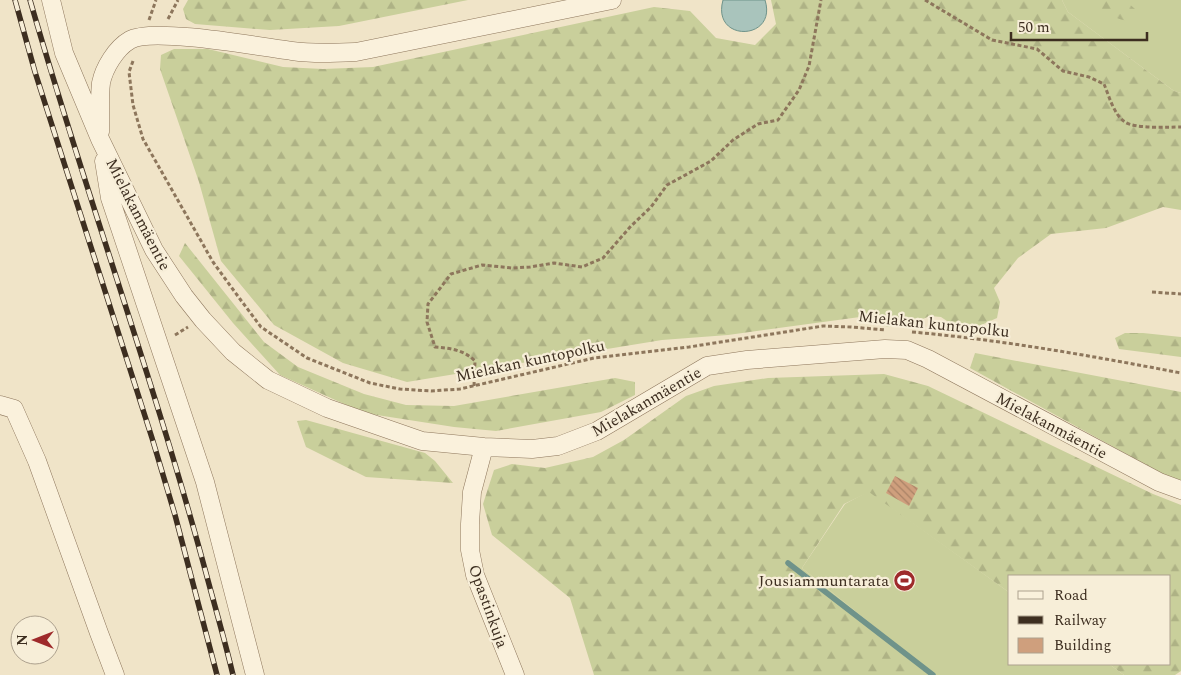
<svg xmlns="http://www.w3.org/2000/svg" width="1181" height="675" viewBox="0 0 1181 675" font-family="Spectral,serif">
<defs>
<pattern id="forest-firs" width="22" height="20" patternUnits="userSpaceOnUse" patternTransform="scale(1.25)"><rect width="22" height="20" fill="#c9cf9b"/><path d="M5 1l3.5 6h-7zM16 11l3.5 6h-7z" fill="#aeb285"/></pattern>
<pattern id="building-back-hatch" width="6" height="6" patternUnits="userSpaceOnUse" patternTransform="scale(1.25)"><rect width="6" height="6" fill="#cf9f7d"/><path d="M-1 5l2 2M0 0l6 6M5-1l2 2" fill="none" stroke="#a98266"/></pattern>
</defs>
<rect width="100%" height="100%" fill="#f0e4c8"/>
<path fill="#c9cf9b" d="M 1062,0 L 1181,0 L 1181,93 L 1174,91 L 1068,12 Z
M 869,491 L 1010,593 L 1010,664 L 1109,664 L 1124,675 L 934,675 L 802,568 L 845,504 Z"/>
<path fill="url(#forest-firs)" d="M 188,0 L 468,0 L 339,26 L 270,30 L 195,24 L 186,19 L 183,9 Z
M 771,0 L 1062,0 L 1068,12 L 1174,91 L 1181,93 L 1181,210 L 1163,207 L 1106,228 L 1051,234 L 1018,258 L 994,288 L 1000,302 L 997,318 L 979,326 L 959,329 L 941,317 L 930,316 L 908,325 L 888,327 L 860,317 L 728,335 L 662,340 L 407,382 L 343,363 L 274,325 L 221,261 L 199,182 L 160,69 L 161,55 L 174,49 L 208,49 L 283,67 L 323,69 L 373,67 L 654,7 L 690,11 L 716,38 L 755,45 L 776,24 Z
M 1094,0 L 1125,0 L 1135,9 L 1133,21 C 1116,21 1104,13 1094,0 Z
M 185,243 L 264,342 L 298,367 L 364,394 L 406,405 L 454,406 L 615,378 L 635,382 L 635,395 L 601,412 L 496,431 L 454,427 L 364,413 L 280,375 L 233,323 L 179,256 Z
M 1125,333 L 1143,333 L 1181,337 L 1181,357 L 1119,349 L 1115,338 Z
M 975,353 L 1181,392 L 1181,484 L 970,368 Z
M 884,374 L 928,386 L 1153,494 L 1181,505 L 1181,671 L 1175,675 L 1124,675 L 1109,664 L 1170,664 L 1170,576 L 1010,576 L 1010,593 L 869,492 L 844,504 L 802,568 L 934,675 L 594,675 L 570,598 L 492,535 L 483,504 L 494,470 L 512,464 L 545,468 L 593,457 L 624,440 L 686,396 L 714,386 L 768,378 Z
M 306,420 L 425,453 L 435,461 L 453,483 L 366,477 L 306,447 L 297,421 Z"/>
<path fill="#a9c4bc" stroke="#6f938a" d="M 723,0 L 765,0 C 778,41 711,43 723,0 Z"/>
<g fill="none" stroke-linecap="round" stroke-linejoin="round">
<path stroke="#6f938a" stroke-width="5.5" d="M 788,563 L 933,675"/>
</g>
<path fill="url(#building-back-hatch)" d="M 895,476 L 918,488 L 909,506 L 886,493 Z"/>
<g fill="none" stroke-linecap="round" stroke-linejoin="round">
<defs>
<path id="minor" d="M 51,0 L 64,53 L 100,139 L 154,250 L 184,296 L 203,320 L 233,352 L 268,380 L 327,408 L 422,441 L 484,447 L 532,449 L 558,446 L 597,431 L 707,366 L 747,360 L 885,349 L 907,350 L 928,359 L 1159,482 L 1181,490
M 100,132 C 101,117 99,99 101,83 C 104,68 116,48 130,40 C 153,27 261,47 292,51 C 313,54 334,53 356,52 L 612,0
M 104,161 L 110,198 L 205,482 L 255,675
M 0,405 L 14,409 L 37,461 L 99,633 L 115,675
M 484,447 L 472,492 L 470,524 L 470,550 L 475,575 L 515,675"/>
</defs>
<use href="#minor" stroke="#8d765c" stroke-width="19"/>
<path stroke="#8d765c" stroke-width="3" stroke-dasharray="4 2.5" stroke-linecap="butt" d="M 925,0 L 992,40 L 1037,49 L 1063,71 L 1089,77 L 1104,84 C 1109,96 1114,115 1125,122 C 1135,129 1168,127 1181,127
M 168,19 L 178,0
M 149,20 L 156,0
M 133,61 L 129,72 L 133,105 L 143,139 L 213,262 L 240,299 L 261,327 L 307,358 L 370,383 L 400,389 L 431,391 L 460,389 L 594,358 L 689,347 L 823,326 L 851,327 L 886,330
M 1152,292 L 1181,294
M 912,332 C 1003,340 1092,356 1181,373
M 175,335 L 188,327
M 474,386 L 475,361 C 464,350 450,348 435,347 L 427,322 L 428,304 L 451,274 L 482,265 L 512,268 L 530,267 L 554,263 L 582,267 L 603,258 L 631,226 L 651,207 L 667,185 L 711,161 L 733,140 L 758,124 L 778,120 L 799,90 L 809,66 L 821,0"/>
<use href="#minor" stroke="#faf1dc" stroke-width="18"/>
<defs>
<path id="rail" d="M 15,0 L 35,72 L 152,438 L 175,515 L 217,675
M 30,0 C 85,192 154,380 206,573 C 215,607 225,641 233,675"/>
</defs>
<use href="#rail" stroke="#3d2e20" stroke-width="5.5"/>
<use href="#rail" stroke="#f7eed8" stroke-width="4" stroke-dasharray="11" stroke-linecap="butt"/>
</g>
<defs>
<symbol id="stadium-disc" viewBox="-11 -11 22 22"><circle r="9.5" fill="#9e2a2b" stroke="#f7eed8"/><path d="M0-5a6.5 5 0 1 0 0 10a6.5 5 0 1 0 0-10ZM-3.5-1.8h7v3.6h-7Z" fill="#fff"/></symbol>
</defs>
<g fill-rule="evenodd">
<use href="#stadium-disc" x="892" y="568" width="25" height="25"/>
</g>
<g text-anchor="middle" stroke-width="4.5" stroke-linejoin="round" paint-order="stroke">
<g font-size="16" fill="#3d2e20" stroke="#f7eed8">
<text transform="translate(139 214) rotate(63)" y="6">Mielakanmäentie</text>
<text transform="translate(934 323) rotate(6)" y="6">Mielakan kuntopolku</text>
<text transform="translate(530 360) rotate(-12)" y="6">Mielakan kuntopolku</text>
<text transform="translate(646 401) rotate(-30)" y="6">Mielakanmäentie</text>
<text transform="translate(1052 425) rotate(28)" y="6">Mielakanmäentie</text>
<text transform="translate(489 606) rotate(70)" y="6">Opastinkuja</text>
</g>
<g font-size="16" fill="#3d2e20" stroke="#f7eed8" text-anchor="end">
<text x="889" y="586">Jousiammuntarata</text>
</g>
</g>
<rect x="1008" y="575" width="162" height="90" fill="#f7eed8" stroke="#ada18e"/>
<rect x="1018" y="591" width="25" height="8" fill="#faf1dc" stroke="#ada18e"/>
<text x="1054" y="600" font-size="15" fill="#3d2e20">Road</text>
<rect x="1018" y="616" width="25" height="8" fill="#3d2e20" stroke="#ada18e"/>
<text x="1054" y="625" font-size="15" fill="#3d2e20">Railway</text>
<rect x="1018" y="638" width="25" height="15" fill="#cf9f7d" stroke="#ada18e"/>
<text x="1054" y="650" font-size="15" fill="#3d2e20">Building</text>
<g transform="translate(35 640) rotate(270)"><circle r="24" fill="#f7eed8" stroke="#ada18e"/>
<path d="M0-4L9 19L0 12L-9 19Z" fill="#9e2a2b"/>
<text y="-8" font-size="14" font-weight="bold" text-anchor="middle" fill="#3d2e20">N</text>
</g>
<path d="M1011 32v8h136v-8" fill="none" stroke="#3d2e20" stroke-width="2.5"/>
<text x="1018" y="32" font-size="15" fill="#3d2e20" stroke="#f7eed8" stroke-width="4" paint-order="stroke">50 m</text>
</svg>
